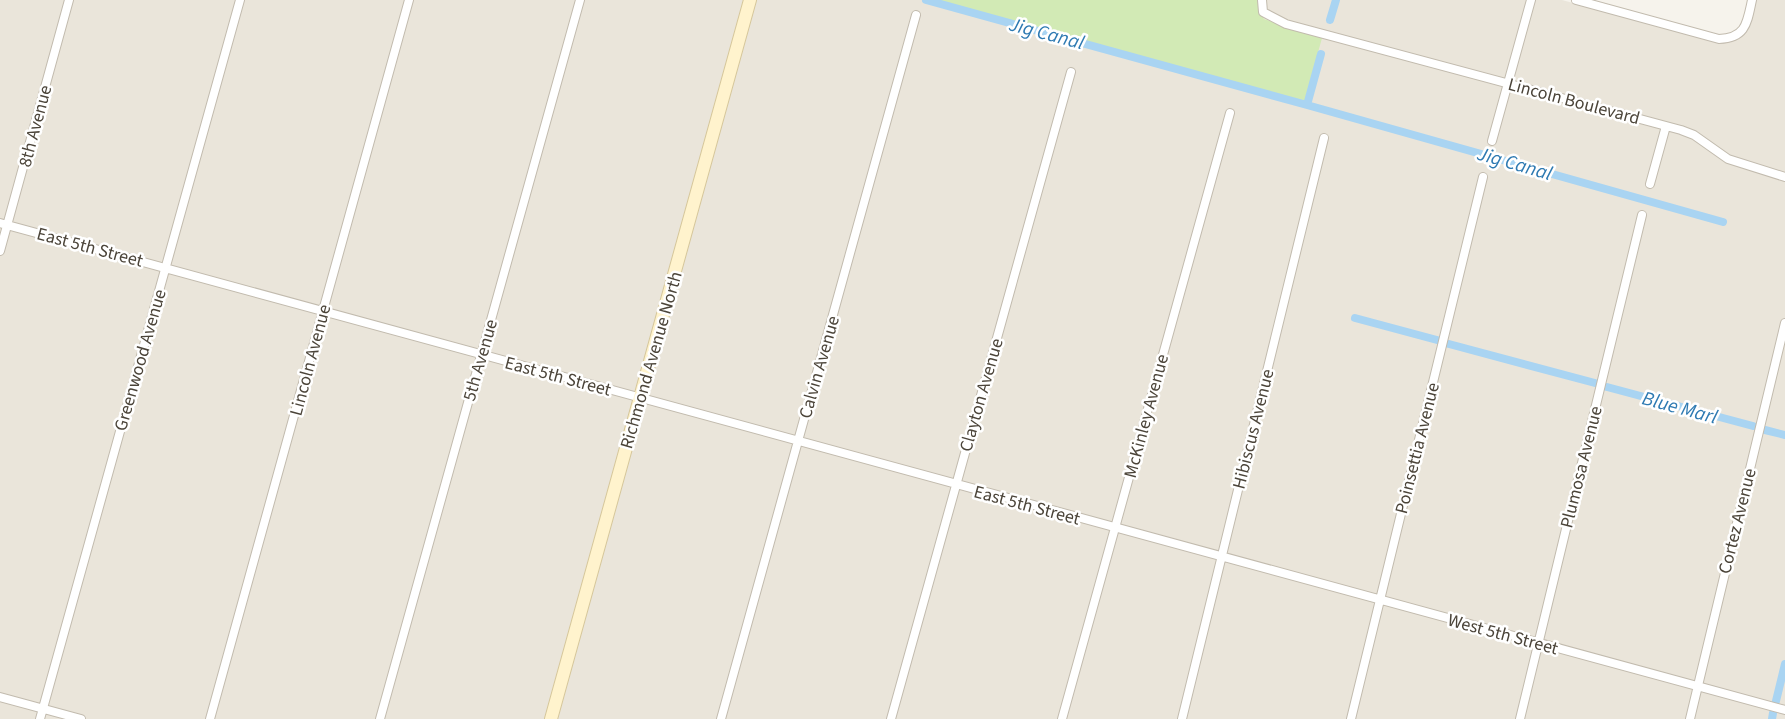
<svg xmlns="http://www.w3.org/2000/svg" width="1785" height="719" viewBox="0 0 1785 719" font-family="'Source Sans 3',sans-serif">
<rect width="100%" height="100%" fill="#f6f3ec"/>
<path fill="#eae5da" d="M 0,0 L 746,0 L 546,719 L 0,719 Z
M 754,0 L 929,0 L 1302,107 L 1321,38 L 1264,19 L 1258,7 L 1259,0 L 1562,0 L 1705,39 L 1737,36 L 1750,0 L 1785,0 L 1785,719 L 555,719 Z"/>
<path fill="#d2eab5" d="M 929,0 L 1259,0 L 1258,7 L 1264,19 L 1322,38 L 1303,107 Z"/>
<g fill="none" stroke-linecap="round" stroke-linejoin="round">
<path stroke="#a9d4f2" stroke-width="8" d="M 926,0 L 1307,105 L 1321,54
M 1330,20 L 1336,0
M 1307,105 L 1723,222
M 1355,318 L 1437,340
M 1449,344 L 1595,383
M 1607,387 L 1753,426
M 1765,430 L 1785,435
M 1776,701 L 1785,664
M 1772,719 L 1773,713"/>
<defs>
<path id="street" d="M 1262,0 L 1263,12 L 1286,24 L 1681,130 L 1694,135 L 1728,159 L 1785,177
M 1576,0 L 1719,39 C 1746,38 1747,23 1752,0
M 1492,141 L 1531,0
M 1650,184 L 1666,126
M 0,223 L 1785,710
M 0,251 L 69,0
M 0,697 L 81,719
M 40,719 L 240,0
M 210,719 L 409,0
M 380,719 L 580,0
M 721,719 L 916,15
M 891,719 L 1071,72
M 1062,719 L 1230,113
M 1182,719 L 1324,138
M 1351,719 L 1483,177
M 1520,719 L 1642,215
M 1690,719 L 1785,323"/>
<path id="secondary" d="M 551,719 L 750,0"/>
</defs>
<use href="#street" stroke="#c2bbae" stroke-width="10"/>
<use href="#secondary" stroke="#d6c79b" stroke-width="14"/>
<use href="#street" stroke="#fff" stroke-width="8"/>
<use href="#secondary" stroke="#fff3cd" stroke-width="12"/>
</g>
<g text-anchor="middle" stroke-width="5" stroke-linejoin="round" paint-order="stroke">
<g font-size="18" fill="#4b4439" stroke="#fff">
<text transform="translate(1574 101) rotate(15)" y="6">Lincoln Boulevard</text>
<text transform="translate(35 126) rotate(-75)" y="6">8th Avenue</text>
<text transform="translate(90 247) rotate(15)" y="6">East 5th Street</text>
<text transform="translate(140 360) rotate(-74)" y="6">Greenwood Avenue</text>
<text transform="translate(310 360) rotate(-75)" y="6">Lincoln Avenue</text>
<text transform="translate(480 360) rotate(-74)" y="6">5th Avenue</text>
<text transform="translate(651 360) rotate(-74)" y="6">Richmond Avenue North</text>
<text transform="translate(819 367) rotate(-74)" y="6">Calvin Avenue</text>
<text transform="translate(558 376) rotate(15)" y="6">East 5th Street</text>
<text transform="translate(981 395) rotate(-74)" y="6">Clayton Avenue</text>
<text transform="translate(1146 416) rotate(-75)" y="6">McKinley Avenue</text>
<text transform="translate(1253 429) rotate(-76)" y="6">Hibiscus Avenue</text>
<text transform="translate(1417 448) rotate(-76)" y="6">Poinsettia Avenue</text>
<text transform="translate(1581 467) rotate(-76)" y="6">Plumosa Avenue</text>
<text transform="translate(1027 505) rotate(15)" y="6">East 5th Street</text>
<text transform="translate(1737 521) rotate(-76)" y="6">Cortez Avenue</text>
<text transform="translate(1503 634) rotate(15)" y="6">West 5th Street</text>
</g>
<g font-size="20" font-style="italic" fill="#2e7ab2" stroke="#fff">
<text transform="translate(1047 33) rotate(15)" y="7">Jig Canal</text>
<text transform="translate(1515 163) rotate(16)" y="7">Jig Canal</text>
<text transform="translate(1680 407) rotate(15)" y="7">Blue Marl</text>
</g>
</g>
</svg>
